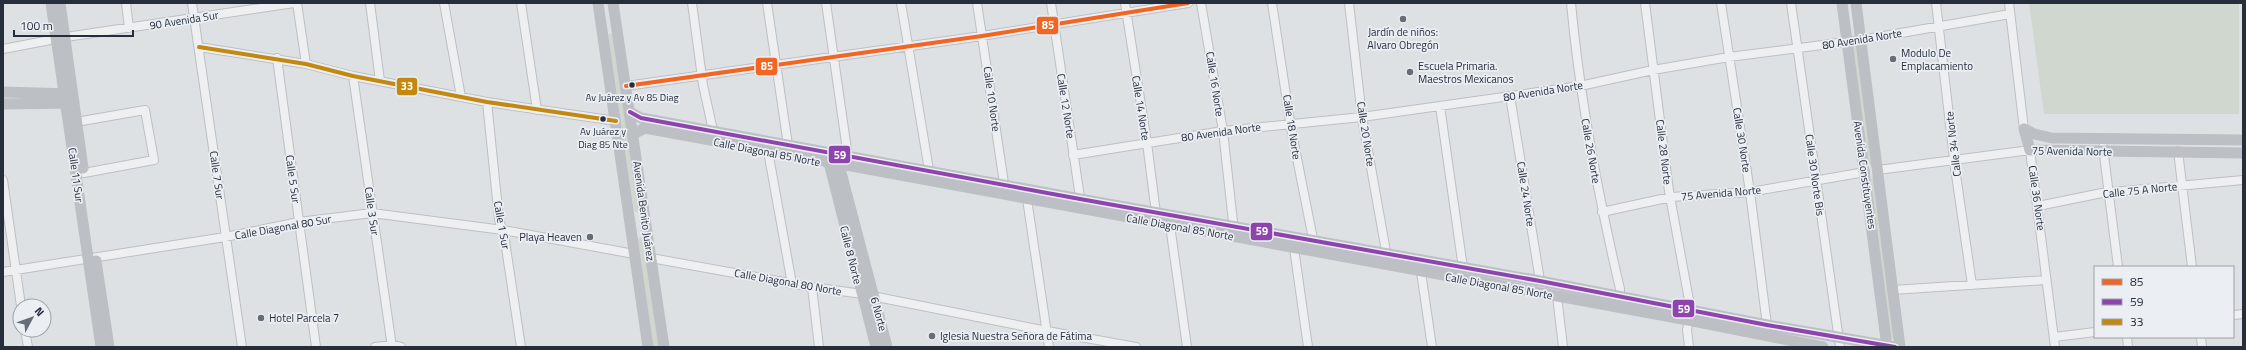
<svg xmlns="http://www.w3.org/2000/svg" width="2246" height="350" viewBox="0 0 2246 350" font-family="'Titillium Web',sans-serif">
<rect width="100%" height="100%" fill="#dee1e4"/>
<path fill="#cfd7cf" d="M 2029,3 L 2239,3 L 2239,114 L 2044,114 Z
M 611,33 L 613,35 L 639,210 L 637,213 L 634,210 L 608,35 Z
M 1855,45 L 1857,47 L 1872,166 L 1868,163 L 1853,47 Z
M 1872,178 L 1875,180 L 1895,337 L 1892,339 L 1890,337 L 1870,180 Z
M 640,237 L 643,240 L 659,347 L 653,347 L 638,240 Z"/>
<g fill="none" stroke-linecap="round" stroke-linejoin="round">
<defs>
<path id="street" d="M 126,3 L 129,28
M 192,3 L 242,347
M 297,3 L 306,64
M 370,3 L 380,81
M 444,3 L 461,97
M 521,3 L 537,110
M 692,3 L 703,85 L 714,135
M 767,3 L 788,145
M 826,3 L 848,157
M 901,3 L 930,176
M 977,3 L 1005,190
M 1051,3 L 1081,204
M 1125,3 L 1147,143 L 1156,213
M 1201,3 L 1223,131 L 1234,231
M 1272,3 L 1291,128 L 1314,244
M 1349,3 L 1362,117 L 1387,257
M 1571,3 C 1580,100 1598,195 1620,289 L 1620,298
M 1645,3 L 1669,191 L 1691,311 L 1687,330 L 1689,347
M 1721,3 L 1750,192 L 1767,325
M 1791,3 L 1840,347
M 1936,3 L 1955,168 L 1972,285
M 2009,3 L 2024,129
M 199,47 L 306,64 L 353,76 L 487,102 L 616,121
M 3,49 L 66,37 L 294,3
M 277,58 L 316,347
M 353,76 L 392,347
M 626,86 L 982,36 L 1188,3
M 1510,96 L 1542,293
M 487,102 L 499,219 L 505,241 L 521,347
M 1440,106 L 1463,268
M 76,122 L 145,110 L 154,160 L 84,173
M 2103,147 L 2118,267
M 768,151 L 792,284
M 2178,151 L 2192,267
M 1073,155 L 1223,131 L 1362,117 L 1580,86 L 1653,70 L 1729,57 L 1861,40 L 2010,14
M 1878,170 L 2030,150 L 2055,347
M 3,180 L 21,306
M 1027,199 L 1049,347
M 2038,206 L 2102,193 L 2243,180
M 1602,212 L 1671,197 L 1750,192 L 1865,172
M 1170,225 L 1187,347
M 1294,248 L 1308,347
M 651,258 L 812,287 L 862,294 L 1047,331 L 1136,347
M 3,272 L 225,237 L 299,222 L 372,213 L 503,230 L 634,254
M 1421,272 L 1432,347
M 812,287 L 819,347
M 1892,290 L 2046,280
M 1557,296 L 1563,347
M 2233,315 L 2243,314
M 25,330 L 28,347
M 2054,337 L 2095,332
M 2127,337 L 2128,347
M 2201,337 L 2202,347
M 375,347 L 392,345 L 401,347"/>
</defs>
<use href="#street" stroke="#bdbfc2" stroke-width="10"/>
<use href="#street" stroke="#eeeff0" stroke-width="8"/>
<path stroke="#bcbfc3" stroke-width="11" d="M 51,3 L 101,347
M 60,3 L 83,168
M 598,3 L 648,347
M 613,3 L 664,347
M 1842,3 L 1887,347
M 1856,3 L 1900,347
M 3,92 L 71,94
M 3,104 L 72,103
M 630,112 L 641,118 L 1080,199 L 1540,281 L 1767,325 L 1895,347
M 2024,129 L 2030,150 L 2243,153
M 2024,129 L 2034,134 L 2052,138 L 2243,140
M 633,134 L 645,128 L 1688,320 L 1823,347
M 829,163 L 876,347
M 839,165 L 887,347
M 96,261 L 109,347"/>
<defs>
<path id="bus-1" d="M 626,86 L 982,36 L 1188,3"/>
<path id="bus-2" d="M 630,112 L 641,118 L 1080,199 L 1540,281 L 1767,325 L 1895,347"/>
<path id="bus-3" d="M 199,47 L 306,64 L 353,76 L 487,102 L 616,121"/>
</defs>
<use href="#bus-1" stroke="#ebeff4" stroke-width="7"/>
<use href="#bus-2" stroke="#ebeff4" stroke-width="7"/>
<use href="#bus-3" stroke="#ebeff4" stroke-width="7"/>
<use href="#bus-1" stroke="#f26522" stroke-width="4"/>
<use href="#bus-2" stroke="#8e44ad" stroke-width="4"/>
<use href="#bus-3" stroke="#c3880f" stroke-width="4"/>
</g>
<g fill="#666d77" stroke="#ebeff4" stroke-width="1.5">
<circle cx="1403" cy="19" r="4"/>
<circle cx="1893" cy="59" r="4"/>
<circle cx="1410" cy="72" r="4"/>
<circle cx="590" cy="237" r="4"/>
<circle cx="261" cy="318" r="4"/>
<circle cx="932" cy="336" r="4"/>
</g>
<g fill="#262e3c" stroke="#ebeff4" stroke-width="1.5">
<circle cx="632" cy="85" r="3.5"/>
<circle cx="603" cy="119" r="3.5"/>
</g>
<g text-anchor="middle" stroke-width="3.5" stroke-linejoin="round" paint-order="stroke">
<g font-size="10" fill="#262e3c" stroke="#ebeff4">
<text x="632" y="101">Av Juárez y Av 85 Diag</text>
<text x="603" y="135">Av Juárez y<tspan x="603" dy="13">Diag 85 Nte</tspan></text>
</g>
<g font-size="11" fill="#262e3c" stroke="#ebeff4">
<text transform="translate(184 20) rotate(-9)" y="4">90 Avenida Sur</text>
<text transform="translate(1862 39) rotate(-9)" y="4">80 Avenida Norte</text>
<text transform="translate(1215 84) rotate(81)" y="4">Calle 16 Norte</text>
<text transform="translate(1543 91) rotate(-9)" y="4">80 Avenida Norte</text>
<text transform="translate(992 99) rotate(82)" y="4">Calle 10 Norte</text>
<text transform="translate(1066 106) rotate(81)" y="4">Calle 12 Norte</text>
<text transform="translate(1141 108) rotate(81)" y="4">Calle 14 Norte</text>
<text transform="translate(1292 127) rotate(81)" y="4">Calle 18 Norte</text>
<text transform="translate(1221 132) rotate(-8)" y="4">80 Avenida Norte</text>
<text transform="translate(1366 134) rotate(81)" y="4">Calle 20 Norte</text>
<text transform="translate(1742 140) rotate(81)" y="4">Calle 30 Norte</text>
<text transform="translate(1953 144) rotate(-97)" y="4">Calle 34 Norte</text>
<text transform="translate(1591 151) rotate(80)" y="4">Calle 26 Norte</text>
<text transform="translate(2072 151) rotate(1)" y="4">75 Avenida Norte</text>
<text transform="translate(767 152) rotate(11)" y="4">Calle Diagonal 85 Norte</text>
<text transform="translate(1664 152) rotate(83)" y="4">Calle 28 Norte</text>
<text transform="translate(76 175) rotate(82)" y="4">Calle 11 Sur</text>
<text transform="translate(217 175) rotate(82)" y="4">Calle 7 Sur</text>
<text transform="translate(1815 175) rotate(82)" y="4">Calle 30 Norte Bis</text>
<text transform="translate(1865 175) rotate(82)" y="4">Avenida Constituyentes</text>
<text transform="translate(293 179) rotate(82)" y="4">Calle 5 Sur</text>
<text transform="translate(2140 190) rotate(-6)" y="4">Calle 75 A Norte</text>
<text transform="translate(1721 193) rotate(-5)" y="4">75 Avenida Norte</text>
<text transform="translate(1526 194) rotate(81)" y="4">Calle 24 Norte</text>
<text transform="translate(2037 198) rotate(82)" y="4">Calle 36 Norte</text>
<text transform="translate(372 211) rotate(82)" y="4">Calle 3 Sur</text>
<text transform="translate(644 211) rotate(82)" y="4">Avenida Benito Juárez</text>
<text transform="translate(502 225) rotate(80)" y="4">Calle 1 Sur</text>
<text transform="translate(283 227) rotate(-10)" y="4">Calle Diagonal 80 Sur</text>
<text transform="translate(1180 227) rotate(10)" y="4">Calle Diagonal 85 Norte</text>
<text transform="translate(851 255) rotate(76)" y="4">Calle 8 Norte</text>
<text transform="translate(788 282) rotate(10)" y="4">Calle Diagonal 80 Norte</text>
<text transform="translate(1499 286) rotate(10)" y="4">Calle Diagonal 85 Norte</text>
<text transform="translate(879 314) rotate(75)" y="4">6 Norte</text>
</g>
<g font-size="11" fill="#262e3c" stroke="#ebeff4" text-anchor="start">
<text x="1403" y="36" text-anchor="middle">Jardín de niños:<tspan x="1403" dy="13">Alvaro Obregón</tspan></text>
<text x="1901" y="57">Modulo De<tspan x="1901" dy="13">Emplacamiento</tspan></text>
<text x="1418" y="70">Escuela Primaria.<tspan x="1418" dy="13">Maestros Mexicanos</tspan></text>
<text x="582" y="241" text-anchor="end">Playa Heaven</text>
<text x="269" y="322">Hotel Parcela 7</text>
<text x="940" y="340">Iglesia Nuestra Señora de Fátima</text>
</g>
</g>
<g stroke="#ebeff4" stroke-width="1.5">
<rect x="1036" y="16" width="23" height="19" rx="4" fill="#f26522"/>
<rect x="755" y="57" width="23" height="19" rx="4" fill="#f26522"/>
<rect x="396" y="77" width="22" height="19" rx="4" fill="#c3880f"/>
<rect x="828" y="145" width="23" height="19" rx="4" fill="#8e44ad"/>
<rect x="1250" y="222" width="23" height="19" rx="4" fill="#8e44ad"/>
<rect x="1672" y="299" width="23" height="19" rx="4" fill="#8e44ad"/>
</g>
<g font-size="11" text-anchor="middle" font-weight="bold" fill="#fff">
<text x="1048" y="29">85</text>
<text x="767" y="70">85</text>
<text x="407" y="90">33</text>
<text x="840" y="159">59</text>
<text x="1262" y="235">59</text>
<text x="1684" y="313">59</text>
</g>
<rect width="2246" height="350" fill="none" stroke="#262e3c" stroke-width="8"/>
<rect x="2094" y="266" width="140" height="72" fill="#ebeff4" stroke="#9ca2aa"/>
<rect x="2102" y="279" width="20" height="6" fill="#f26522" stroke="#9ca2aa"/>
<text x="2130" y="286" font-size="12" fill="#262e3c">85</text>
<rect x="2102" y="299" width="20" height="6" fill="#8e44ad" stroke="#9ca2aa"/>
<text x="2130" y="306" font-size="12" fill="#262e3c">59</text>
<rect x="2102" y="319" width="20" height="6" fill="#c3880f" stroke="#9ca2aa"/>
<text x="2130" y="326" font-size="12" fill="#262e3c">33</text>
<g transform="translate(32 318) rotate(49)"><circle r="19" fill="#ebeff4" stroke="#9ca2aa"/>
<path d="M0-3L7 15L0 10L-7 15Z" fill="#666d77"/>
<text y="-6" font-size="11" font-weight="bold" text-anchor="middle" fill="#262e3c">N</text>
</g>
<path d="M14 30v6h119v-6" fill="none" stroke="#262e3c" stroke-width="2"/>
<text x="20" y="30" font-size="12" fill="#262e3c" stroke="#ebeff4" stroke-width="3" paint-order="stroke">100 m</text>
</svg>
